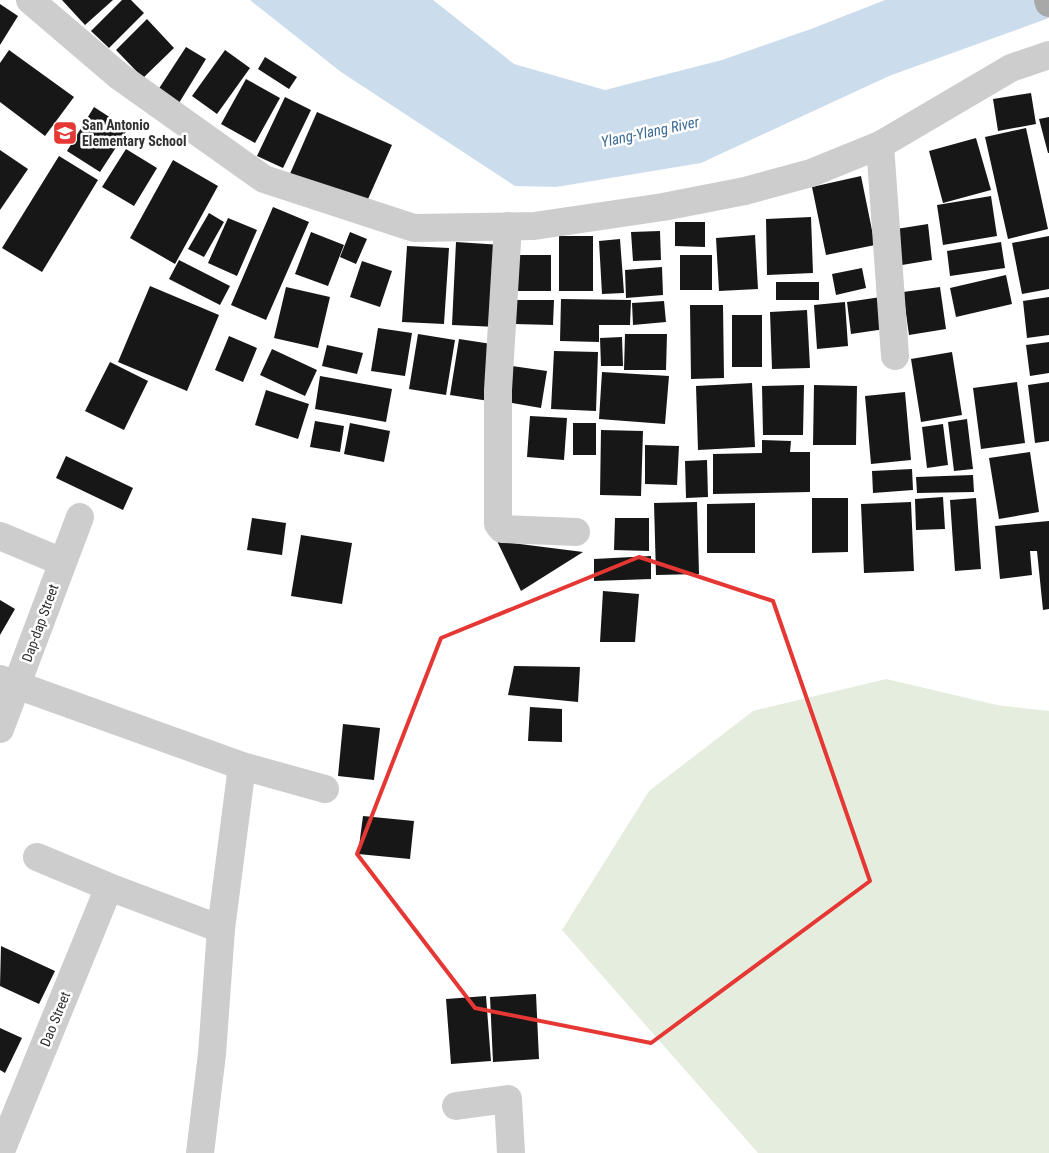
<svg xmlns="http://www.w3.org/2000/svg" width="1049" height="1153" viewBox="0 0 1049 1153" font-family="'Roboto Condensed',sans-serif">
<rect width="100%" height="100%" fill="#fff"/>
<path fill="#e5edde" d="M 886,679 L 997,705 L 1049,711 L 1049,1153 L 758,1153 L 562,930 L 649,791 L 753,711 Z"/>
<path fill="#cbdcec" d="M 250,0 L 433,0 L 514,64 L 605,90 L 722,60 L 811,29 L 885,0 L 1049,0 L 1049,18 L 889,76 L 701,163 L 556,187 L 515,186 L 341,72 Z"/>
<path fill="#171717" d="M 62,0 L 113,0 L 85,25 Z
M 122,0 L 131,0 L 144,13 L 109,48 L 91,31 Z
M 0,4 L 18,16 L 0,45 Z
M 147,19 L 174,48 L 143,78 L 116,50 Z
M 186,47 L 206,59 L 179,103 L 158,90 Z
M 9,50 L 74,97 L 45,136 L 0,102 L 0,63 Z
M 225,50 L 250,68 L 217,114 L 192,96 Z
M 265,57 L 297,77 L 289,89 L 258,69 Z
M 246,79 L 280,98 L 255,143 L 221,124 Z
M 1031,93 L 1036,124 L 998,131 L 993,99 Z
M 285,97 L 311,110 L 283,168 L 257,156 Z
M 94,107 L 128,129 L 100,172 L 67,151 Z
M 317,112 L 392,145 L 364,208 L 289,176 Z
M 1049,117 L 1049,153 L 1048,153 L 1039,119 Z
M 1026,128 L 1048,229 L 1008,239 L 985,137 Z
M 976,138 L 991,190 L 943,203 L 929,151 Z
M 126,149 L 157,168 L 134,206 L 102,187 Z
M 0,150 L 28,169 L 0,210 Z
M 59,156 L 98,180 L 42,272 L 2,248 Z
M 173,160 L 218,186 L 175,264 L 130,238 Z
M 861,176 L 875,245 L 826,255 L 812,187 Z
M 991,196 L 997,236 L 943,245 L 937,205 Z
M 273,207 L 309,222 L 266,320 L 231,305 Z
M 209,213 L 224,222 L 204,257 L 188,249 Z
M 811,217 L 813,273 L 767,275 L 766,219 Z
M 228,218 L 257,230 L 237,276 L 208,263 Z
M 675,222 L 705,222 L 705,247 L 675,246 Z
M 928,224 L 932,260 L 896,266 L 890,230 Z
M 660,231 L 661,260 L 633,261 L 631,232 Z
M 311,232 L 344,245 L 328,286 L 295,274 Z
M 350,232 L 367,239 L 356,264 L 340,257 Z
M 755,235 L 758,289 L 719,291 L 716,238 Z
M 559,236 L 593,236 L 593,291 L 559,291 Z
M 1049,236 L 1049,289 L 1022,294 L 1012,243 Z
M 620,239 L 624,293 L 602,294 L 599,241 Z
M 456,242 L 502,245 L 498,327 L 452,325 Z
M 1001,242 L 1005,268 L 950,276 L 947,251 Z
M 407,246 L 449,248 L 444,324 L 402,322 Z
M 517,255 L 551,255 L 551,291 L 517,291 Z
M 680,255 L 712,255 L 712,290 L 680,290 Z
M 179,260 L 230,286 L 220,305 L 169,279 Z
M 362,261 L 392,271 L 380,307 L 350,297 Z
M 662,267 L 663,295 L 626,298 L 625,270 Z
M 862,268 L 866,288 L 836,295 L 832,274 Z
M 1006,275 L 1012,304 L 956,317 L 950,288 Z
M 776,282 L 819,282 L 819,300 L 776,300 Z
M 150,286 L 219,315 L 187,391 L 118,362 Z
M 286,287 L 330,297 L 318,348 L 274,338 Z
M 940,287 L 946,329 L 909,335 L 903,292 Z
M 881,297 L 885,329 L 851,334 L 847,302 Z
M 1049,297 L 1049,335 L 1027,338 L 1023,301 Z
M 561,299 L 631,300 L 630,325 L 599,325 L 599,342 L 560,341 Z
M 514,300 L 554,300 L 553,325 L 514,324 Z
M 664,301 L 666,322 L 633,325 L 632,303 Z
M 845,302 L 848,346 L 817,349 L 814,305 Z
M 690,305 L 723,305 L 724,378 L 691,379 Z
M 807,310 L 810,368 L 772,369 L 770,312 Z
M 732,315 L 762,315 L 762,367 L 732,367 Z
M 378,328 L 412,333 L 405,376 L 371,371 Z
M 418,334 L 455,340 L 446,395 L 409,389 Z
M 625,334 L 667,334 L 666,370 L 624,370 Z
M 229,336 L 257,348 L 243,382 L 215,370 Z
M 622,337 L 623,366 L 601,366 L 600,338 Z
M 459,339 L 498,345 L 489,401 L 450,395 Z
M 1049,342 L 1049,373 L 1030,376 L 1026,345 Z
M 327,345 L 363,353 L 357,374 L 322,366 Z
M 272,349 L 317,370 L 305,396 L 260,375 Z
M 554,351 L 598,352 L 596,411 L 551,409 Z
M 952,352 L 962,415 L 921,422 L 911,359 Z
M 110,362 L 148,381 L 124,430 L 85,411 Z
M 512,366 L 547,371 L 541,408 L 506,402 Z
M 602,372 L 669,376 L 665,424 L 599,419 Z
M 320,376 L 392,389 L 386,422 L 315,409 Z
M 1017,382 L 1025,443 L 981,449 L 973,388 Z
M 1049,382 L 1049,441 L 1035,443 L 1028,385 Z
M 752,383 L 755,447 L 698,450 L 696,386 Z
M 804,385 L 803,435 L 763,435 L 762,386 Z
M 814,385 L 857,386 L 856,445 L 813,445 Z
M 266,390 L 309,404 L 298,439 L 255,425 Z
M 905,392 L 911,460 L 871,464 L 865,396 Z
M 530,416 L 567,418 L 564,460 L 527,457 Z
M 967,419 L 973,469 L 954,471 L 948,422 Z
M 315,421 L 344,426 L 340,452 L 310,447 Z
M 350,423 L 390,431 L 384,462 L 344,454 Z
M 573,423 L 596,423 L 596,455 L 573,455 Z
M 943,424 L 948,465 L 927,468 L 922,427 Z
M 601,430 L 643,431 L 641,496 L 600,495 Z
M 762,440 L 791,441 L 790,452 L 810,452 L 810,492 L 713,494 L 713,454 L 762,453 Z
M 645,445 L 679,446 L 677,485 L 645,484 Z
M 1030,452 L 1039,512 L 999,519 L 989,458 Z
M 66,456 L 133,488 L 123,510 L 56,478 Z
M 707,460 L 708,497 L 686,498 L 685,461 Z
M 912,469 L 913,490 L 873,493 L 872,471 Z
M 973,475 L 974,492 L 917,493 L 916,477 Z
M 943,497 L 945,529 L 916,530 L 915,499 Z
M 812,498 L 848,498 L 848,552 L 812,553 Z
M 976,498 L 981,569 L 955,571 L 950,500 Z
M 697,502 L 699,574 L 656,575 L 654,503 Z
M 911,502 L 914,571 L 864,573 L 861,504 Z
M 755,503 L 755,553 L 707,553 L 707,504 Z
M 252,518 L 286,523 L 282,555 L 247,550 Z
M 615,518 L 649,518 L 649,551 L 614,550 Z
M 1049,521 L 1049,609 L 1043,610 L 1037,551 L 1030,551 L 1032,575 L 1000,579 L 995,526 Z
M 301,535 L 352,543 L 342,604 L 291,596 Z
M 497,541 L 583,552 L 521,591 Z
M 651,556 L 651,579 L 594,581 L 594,559 Z
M 603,591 L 639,594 L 635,642 L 600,642 Z
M 0,600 L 15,609 L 0,635 Z
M 514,666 L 580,667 L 578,702 L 508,695 Z
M 530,707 L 562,709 L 562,742 L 528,741 Z
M 343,724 L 380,728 L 374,780 L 338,776 Z
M 363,816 L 414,821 L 410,859 L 358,854 Z
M 1,946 L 55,971 L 39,1004 L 0,986 Z
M 536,994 L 539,1059 L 493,1062 L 490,997 Z
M 486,996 L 491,1061 L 451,1064 L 446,999 Z
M 0,1028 L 22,1038 L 5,1073 L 0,1070 Z"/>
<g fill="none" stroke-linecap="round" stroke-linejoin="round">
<path stroke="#cdcdcd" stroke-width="28" d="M 880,145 L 895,356
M 508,226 L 498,390 L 498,524 L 502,529 L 576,532
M 0,536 L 62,562
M 0,679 L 242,766 L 325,789
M 0,729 L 80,517
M 37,857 L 109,887 L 221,929
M 456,1106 L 508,1099 L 511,1153
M 1,1151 L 109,887
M 200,1153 L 212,1054 L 221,929 L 242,766"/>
<path stroke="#cdcdcd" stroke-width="28" d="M 30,0 L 119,76 L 264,179 L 414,228 L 534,226 L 663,207 L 745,191 L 811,173 L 880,145 L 1011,68 L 1049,55"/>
<path stroke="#a8a8a8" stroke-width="28" d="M 1048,0 L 1049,3"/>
</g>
<path fill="none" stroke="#e53734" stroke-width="4" stroke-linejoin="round" d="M 639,557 L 773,601 L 870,881 L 651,1043 L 475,1008 L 357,854 L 441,638 Z"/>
<defs>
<symbol id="school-square" viewBox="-11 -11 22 22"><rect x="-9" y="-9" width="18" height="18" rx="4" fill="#e53734" stroke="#fff"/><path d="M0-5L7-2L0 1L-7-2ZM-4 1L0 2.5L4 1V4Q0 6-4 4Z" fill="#fff"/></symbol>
</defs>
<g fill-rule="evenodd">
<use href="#school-square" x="51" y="119" width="28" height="28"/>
</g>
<g text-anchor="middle" stroke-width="5" stroke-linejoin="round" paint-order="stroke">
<g font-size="14" font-weight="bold" fill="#303030" stroke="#fff" text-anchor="start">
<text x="82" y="130">San Antonio<tspan x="82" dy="16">Elementary School</tspan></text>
</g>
<g font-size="14" fill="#303030" stroke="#fff">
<text transform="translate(40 623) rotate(-70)" y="5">Dap-dap Street</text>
<text transform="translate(55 1019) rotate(-68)" y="5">Dao Street</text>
</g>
<g font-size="15" font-style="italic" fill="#3d6a93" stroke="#fff">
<text transform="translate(650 132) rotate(-12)" y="5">Ylang-Ylang River</text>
</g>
</g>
</svg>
